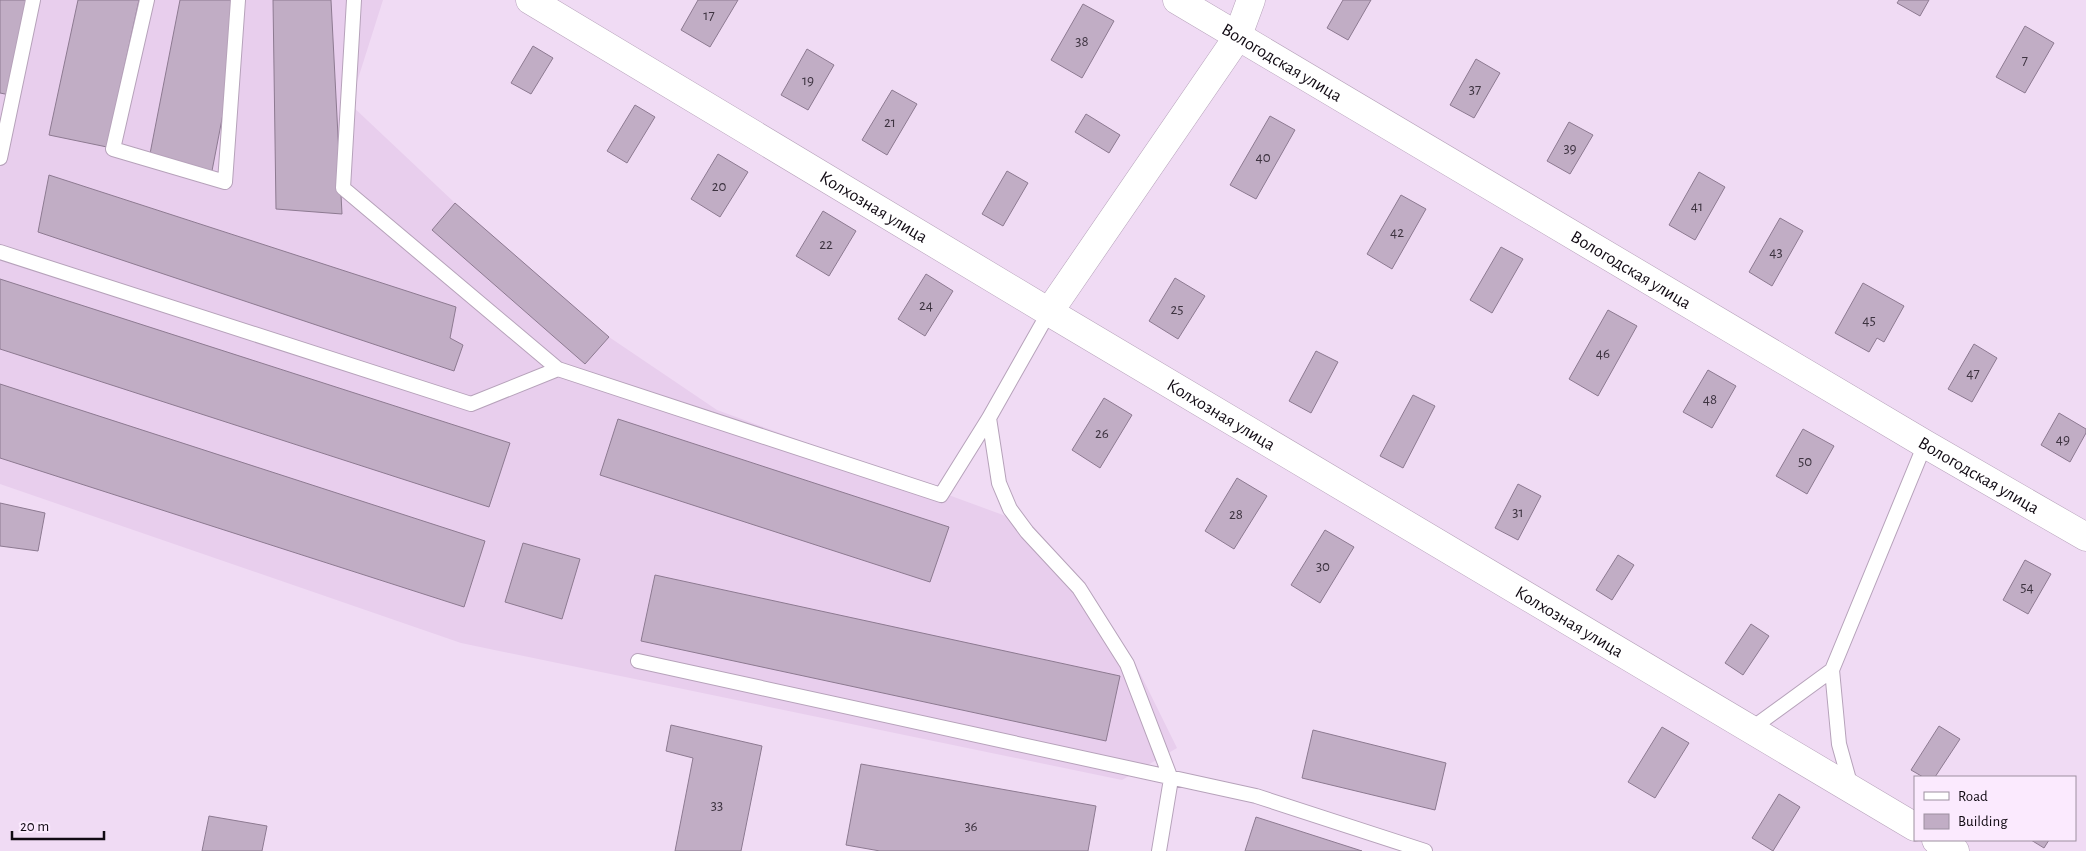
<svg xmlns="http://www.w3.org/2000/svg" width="2086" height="851" viewBox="0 0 2086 851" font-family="'Alegreya Sans',sans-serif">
<rect width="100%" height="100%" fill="#f0dbf4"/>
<path fill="#e8ceed" d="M 0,0 L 383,0 L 350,104 L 455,203 L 609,337 L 717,410 L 1033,526 L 1085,585 L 1134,661 L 1177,748 L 1122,780 L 461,643 L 0,484 Z"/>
<path fill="#c1adc5" stroke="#8d7a91" d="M 0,0 L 28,0 L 10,95 L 0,93 Z
M 78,0 L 139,0 L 107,147 L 49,135 Z
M 180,0 L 245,0 L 211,176 L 148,164 Z
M 273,0 L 331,0 L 342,214 L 276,209 Z
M 698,0 L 738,0 L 710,47 L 681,30 Z
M 1343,0 L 1371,0 L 1348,40 L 1327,28 Z
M 1899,0 L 1929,0 L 1920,16 L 1897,3 Z
M 1083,4 L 1114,21 L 1082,78 L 1051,60 Z
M 2025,26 L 2054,43 L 2025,93 L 1996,77 Z
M 533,46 L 553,58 L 531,94 L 511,83 Z
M 807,49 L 834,65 L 808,110 L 781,95 Z
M 1476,59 L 1500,73 L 1474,118 L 1450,105 Z
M 892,90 L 917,104 L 887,155 L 862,140 Z
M 635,105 L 655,117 L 627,163 L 607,151 Z
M 1086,114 L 1120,135 L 1109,153 L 1075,132 Z
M 1270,116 L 1295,130 L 1256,199 L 1230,185 Z
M 1569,122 L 1593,135 L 1570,174 L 1547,161 Z
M 718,154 L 748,172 L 720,217 L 691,199 Z
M 1007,171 L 1028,183 L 1003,226 L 982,214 Z
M 1699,172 L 1725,187 L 1695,240 L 1669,225 Z
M 49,175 L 456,307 L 450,338 L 463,345 L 454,371 L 38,232 Z
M 1401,195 L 1426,209 L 1392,269 L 1367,254 Z
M 455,203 L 609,337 L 585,364 L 432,230 Z
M 823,211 L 856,231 L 829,276 L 796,256 Z
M 1780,218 L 1803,231 L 1772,286 L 1749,272 Z
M 1501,247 L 1523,259 L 1492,313 L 1470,300 Z
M 926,274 L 953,291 L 925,336 L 898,319 Z
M 1175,278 L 1205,296 L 1178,339 L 1149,321 Z
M 0,279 L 510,443 L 489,507 L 0,349 Z
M 1863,283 L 1904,306 L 1884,342 L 1877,338 L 1869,352 L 1835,333 Z
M 1608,310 L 1637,326 L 1598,396 L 1569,379 Z
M 1974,344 L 1997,358 L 1972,402 L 1948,389 Z
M 1316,351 L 1338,362 L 1311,413 L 1289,401 Z
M 1708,370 L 1736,386 L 1712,428 L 1683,412 Z
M 0,384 L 485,541 L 464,607 L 0,458 Z
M 1413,395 L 1435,406 L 1403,468 L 1380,456 Z
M 1104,398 L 1132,415 L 1100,468 L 1072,450 Z
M 2059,413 L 2086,429 L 2086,433 L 2070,462 L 2041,445 Z
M 618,419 L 949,527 L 930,582 L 600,475 Z
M 1803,429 L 1834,446 L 1807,494 L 1776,476 Z
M 1237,478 L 1267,496 L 1234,549 L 1205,531 Z
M 1518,484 L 1541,496 L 1518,540 L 1495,528 Z
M 0,503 L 45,513 L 38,551 L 0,546 Z
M 1325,530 L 1354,547 L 1320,603 L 1291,585 Z
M 523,543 L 580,559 L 562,619 L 505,602 Z
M 1618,555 L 1634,565 L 1612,600 L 1596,590 Z
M 2025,560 L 2051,574 L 2028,614 L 2003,600 Z
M 655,575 L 1120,676 L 1106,741 L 641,641 Z
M 1751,624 L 1769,636 L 1743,675 L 1725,663 Z
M 671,725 L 762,746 L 741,851 L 675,851 L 693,758 L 666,751 Z
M 1939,726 L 1960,739 L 1935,777 L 1923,777 L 1911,770 Z
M 1662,727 L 1689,743 L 1655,798 L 1628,782 Z
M 1313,730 L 1446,763 L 1435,810 L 1302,778 Z
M 861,764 L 1096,806 L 1088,851 L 880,851 L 846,845 Z
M 1779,794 L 1800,807 L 1773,851 L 1752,838 Z
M 209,816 L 267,826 L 262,851 L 202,851 Z
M 1256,817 L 1362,851 L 1245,851 Z
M 2031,840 L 2049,840 L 2044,848 Z"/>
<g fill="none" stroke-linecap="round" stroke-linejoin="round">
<defs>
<path id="lane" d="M 147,0 L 113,149 L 225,182 L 238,0
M 354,0 L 343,188 L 558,369 L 941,495 L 989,418 L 999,483 L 1010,509 L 1027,532 L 1079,588 L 1127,664 L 1171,779 L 1159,851
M 0,158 L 33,0
M 0,252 L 471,404 L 558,369
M 989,418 L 1049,312
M 638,661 L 1256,796 L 1425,851
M 1832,670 L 1839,744 L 1851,787
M 1751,729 L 1832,670 L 1925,444"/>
<g id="street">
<path id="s1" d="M 530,0 L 1049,312 L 1915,827"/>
<path id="s2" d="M 1177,0 L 1925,444 L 2086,537"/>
<path d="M 1049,312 L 1237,38 L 1251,0"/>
<path d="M 1936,840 L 1955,851"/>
</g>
</defs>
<use href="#lane" stroke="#b6a2ba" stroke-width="16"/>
<use href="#street" stroke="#b6a2ba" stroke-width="29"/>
<use href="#lane" stroke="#fff" stroke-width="14"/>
<use href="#street" stroke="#fff" stroke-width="28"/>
</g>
<g text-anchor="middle" stroke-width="5" stroke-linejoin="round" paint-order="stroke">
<g font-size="15" fill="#3d3340">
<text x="709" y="20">17</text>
<text x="1082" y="46">38</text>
<text x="2025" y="65">7</text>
<text x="808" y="85">19</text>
<text x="1475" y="94">37</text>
<text x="890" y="127">21</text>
<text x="1570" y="153">39</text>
<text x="1263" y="162">40</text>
<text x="719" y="191">20</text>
<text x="1697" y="211">41</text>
<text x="1397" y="237">42</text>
<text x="826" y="249">22</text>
<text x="1776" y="257">43</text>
<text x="926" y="310">24</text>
<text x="1177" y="314">25</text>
<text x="1869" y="325">45</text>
<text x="1603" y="358">46</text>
<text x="1973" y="378">47</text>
<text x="1710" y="404">48</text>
<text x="1102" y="438">26</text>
<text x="2063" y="444">49</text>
<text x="1805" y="466">50</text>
<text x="1518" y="517">31</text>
<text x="1236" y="519">28</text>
<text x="1323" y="571">30</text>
<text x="2027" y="592">54</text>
<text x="717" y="810">33</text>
<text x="971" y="831">36</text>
</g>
<g font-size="18" fill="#110a13" stroke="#fbeafe">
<text dy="6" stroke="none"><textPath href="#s2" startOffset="122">Вологодская улица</textPath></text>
<text dy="6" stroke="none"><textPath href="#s1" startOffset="401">Колхозная улица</textPath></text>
<text dy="6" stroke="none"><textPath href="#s2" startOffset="528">Вологодская улица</textPath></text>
<text dy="6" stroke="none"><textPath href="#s1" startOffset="806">Колхозная улица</textPath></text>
<text dy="6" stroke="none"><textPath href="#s2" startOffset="932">Вологодская улица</textPath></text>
<text dy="6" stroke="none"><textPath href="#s1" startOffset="1211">Колхозная улица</textPath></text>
</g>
</g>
<rect x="1914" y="776" width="162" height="65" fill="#fbeafe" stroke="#9d90a0"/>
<rect x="1924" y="792" width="25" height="8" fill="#ffffff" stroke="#9d90a0"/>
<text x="1958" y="801" font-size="15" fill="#110a13">Road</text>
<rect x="1924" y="814" width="25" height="15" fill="#c1adc5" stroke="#9d90a0"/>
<text x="1958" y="826" font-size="15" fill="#110a13">Building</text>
<path d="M12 831v8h92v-8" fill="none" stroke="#110a13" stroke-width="2.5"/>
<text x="20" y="831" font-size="15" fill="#110a13" stroke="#fbeafe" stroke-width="4" paint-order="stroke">20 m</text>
</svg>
